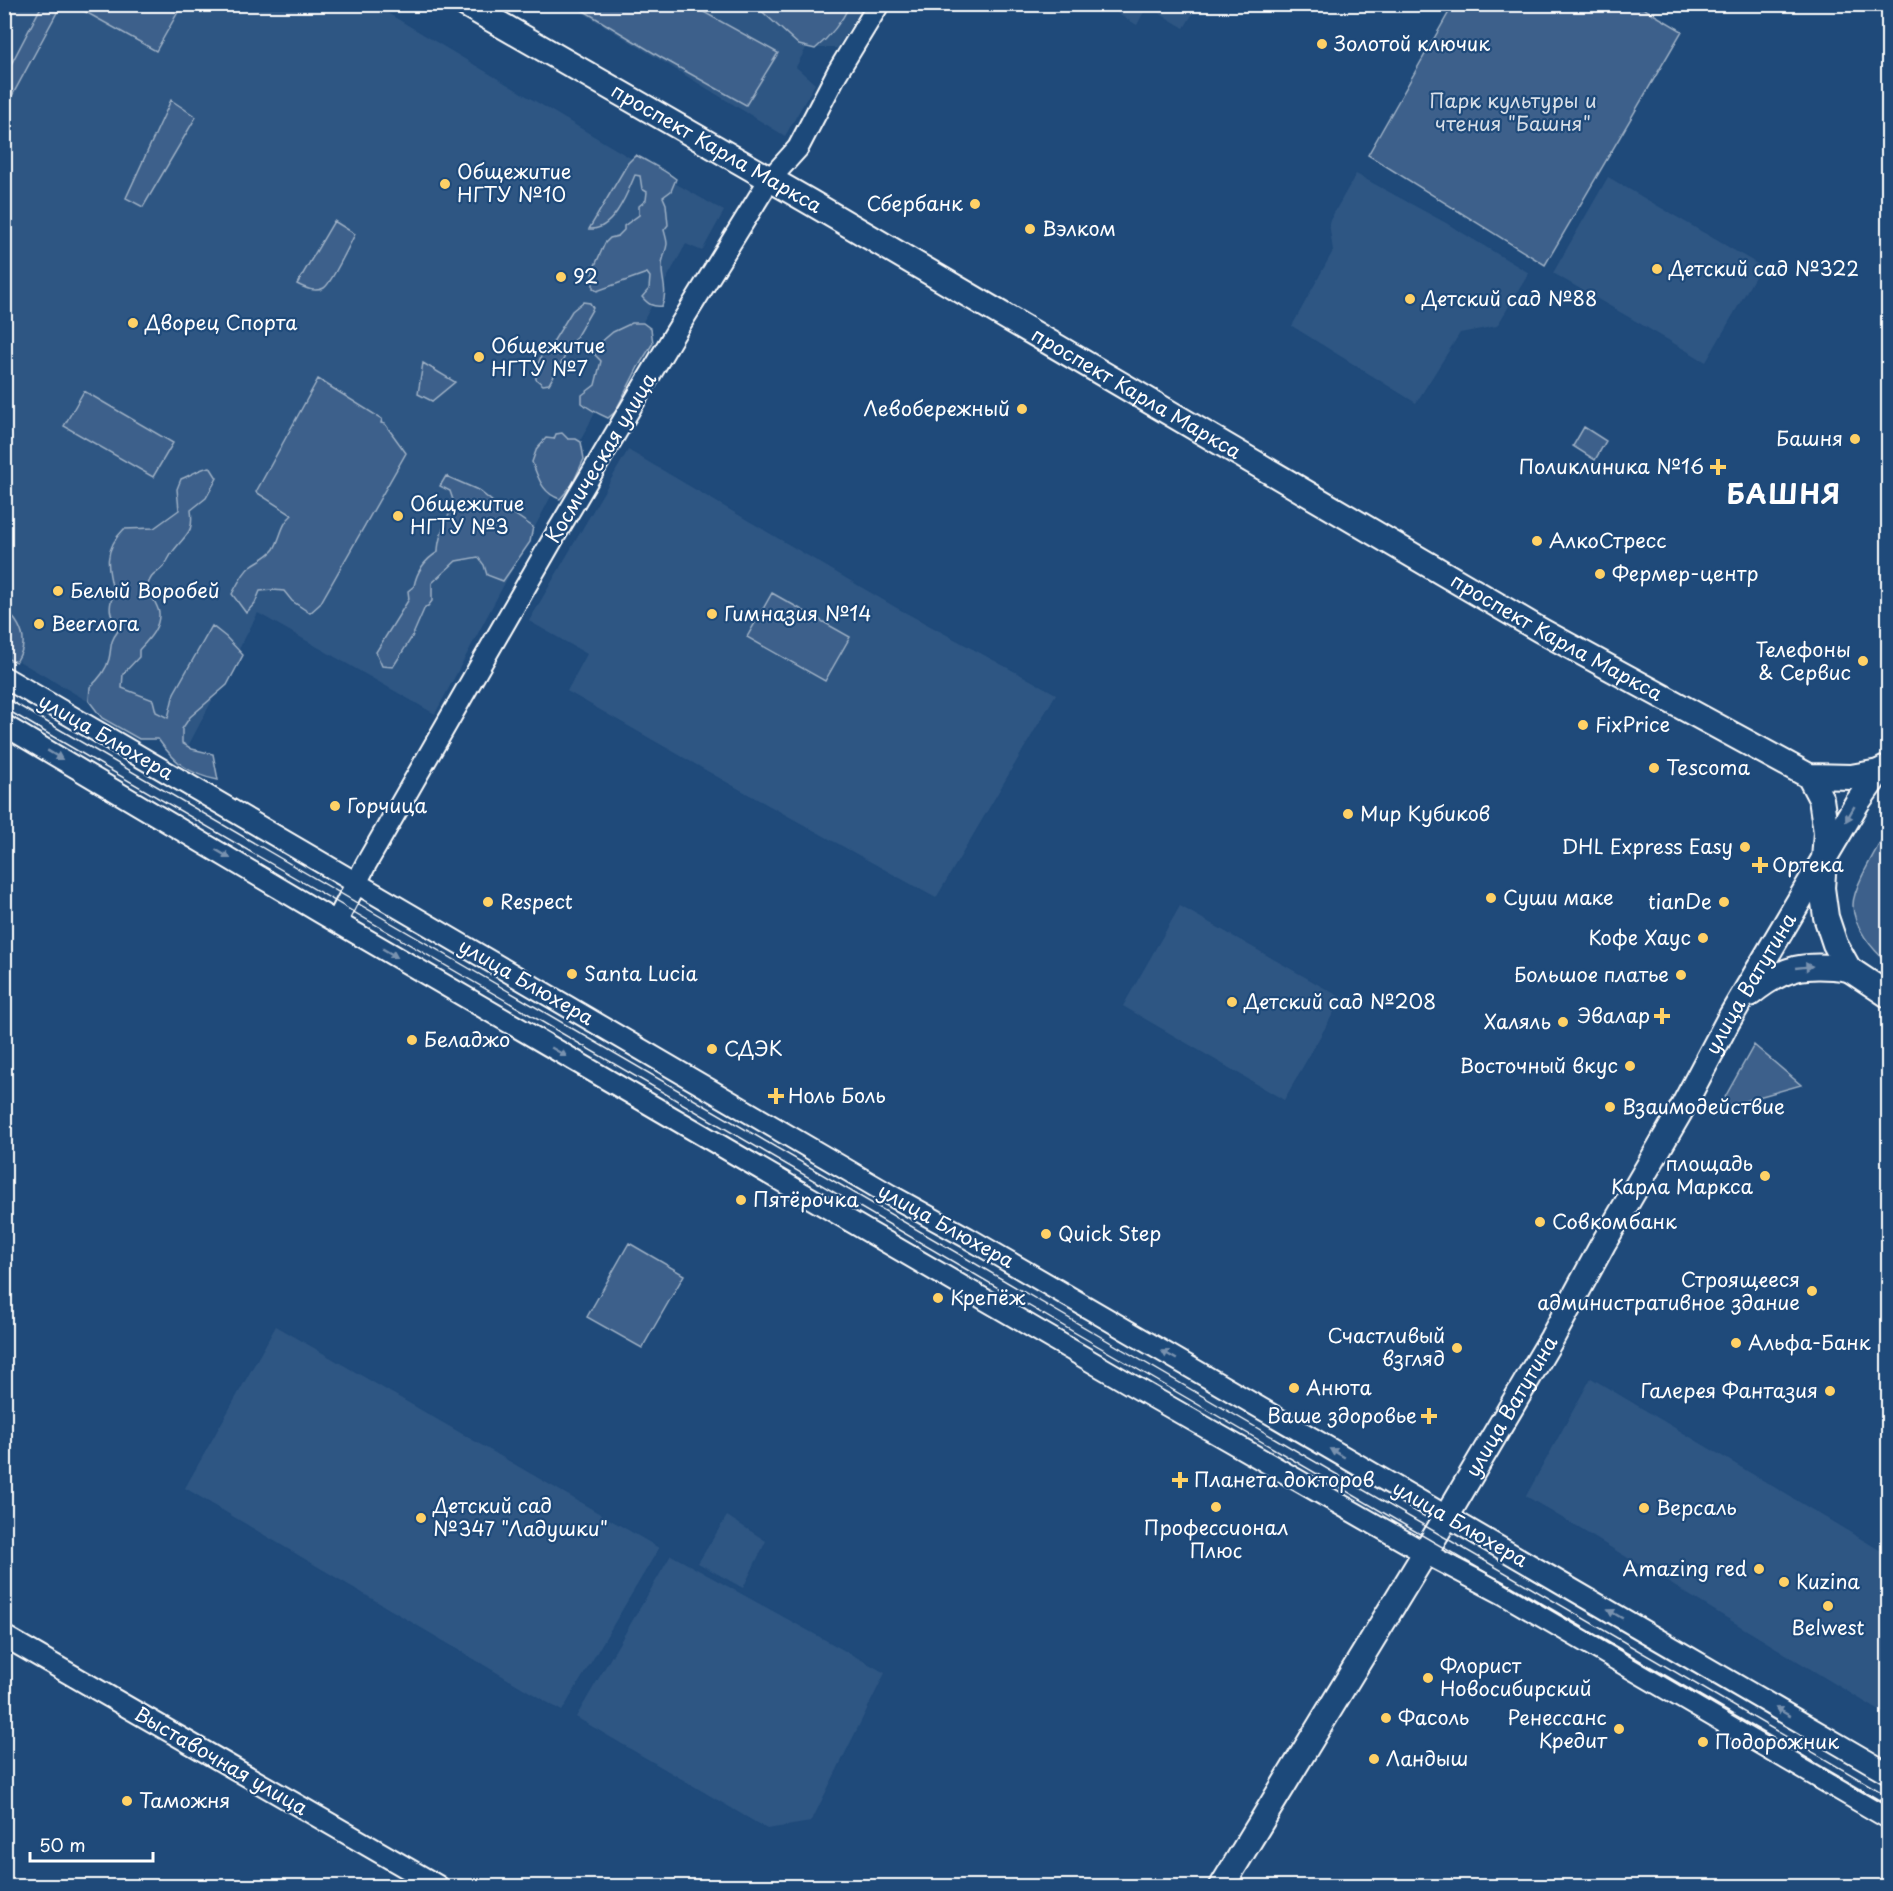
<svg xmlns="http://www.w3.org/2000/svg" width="1893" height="1891" viewBox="0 0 1893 1891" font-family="'Playpen Sans',sans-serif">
<rect width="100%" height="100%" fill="#1f4a7a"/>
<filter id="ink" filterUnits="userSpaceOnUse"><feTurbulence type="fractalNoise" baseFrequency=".0167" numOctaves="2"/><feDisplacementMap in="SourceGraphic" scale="12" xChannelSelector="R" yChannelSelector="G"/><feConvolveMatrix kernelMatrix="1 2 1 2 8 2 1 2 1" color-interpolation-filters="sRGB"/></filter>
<g filter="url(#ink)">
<path fill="#2e5683" d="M 5,5 L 374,5 L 627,156 L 724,211 L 702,251 L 686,244 L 646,316 L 538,521 L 435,714 L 258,613 L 185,752 L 91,703 L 5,653 Z
M 570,5 L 864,5 L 837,48 L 806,48 L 796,67 L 815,84 L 785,136 Z
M 1103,5 L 1198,5 L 1184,28 L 1147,6 L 1137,25 Z
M 1356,174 L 1446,223 L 1529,273 L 1497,326 L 1460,333 L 1416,403 L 1292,326 L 1333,251 L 1329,222 Z
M 1608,177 L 1761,266 L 1706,362 L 1553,273 Z
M 628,450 L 895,607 L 1056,694 L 936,898 L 730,784 L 567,691 L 587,654 L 529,621 Z
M 1180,906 L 1342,998 L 1284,1100 L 1123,1006 Z
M 276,1326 L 659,1548 L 562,1711 L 185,1488 Z
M 1591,1378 L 1888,1555 L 1888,1716 L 1526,1496 Z
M 727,1516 L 766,1541 L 743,1588 L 698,1563 Z
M 671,1555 L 885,1673 L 811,1822 L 767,1829 L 576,1717 Z"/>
<path fill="#3c618b" stroke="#9eb0c5" stroke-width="1.5" d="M 42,5 L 61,5 L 13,94 L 5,105 L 5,76 Z
M 73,5 L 175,5 L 178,12 L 156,51 Z
M 574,5 L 691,5 L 778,53 L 746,105 L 662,58 Z
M 755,5 L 850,5 C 841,23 831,36 815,49 L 799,45 Z
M 1453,5 L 1638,5 L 1682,31 L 1545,265 L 1368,155 Z
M 171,100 L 196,117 L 143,207 L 126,198 Z
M 636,155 C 651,164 662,168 676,179 L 671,191 L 663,197 L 666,204 L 668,225 L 664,230 C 665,234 667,240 667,244 C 666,253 661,259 662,268 C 662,282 668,291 662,306 C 652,307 648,304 642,297 L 649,289 L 650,277 L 647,273 L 597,291 L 593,288 L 593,270 L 605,243 L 610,238 L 618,236 L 624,230 L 624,226 L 639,215 L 639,206 L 646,200 L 647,192 L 642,189 L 640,176 L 635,175 C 627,194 613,231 589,229 L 628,163 Z
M 334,221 L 355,234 C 350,244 331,284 324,288 C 315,293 305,288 297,284 Z
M 583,302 L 590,303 L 593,308 L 549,384 L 543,385 L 536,379 L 535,371 L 542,354 L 553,342 L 572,311 Z
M 632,323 L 643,323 L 651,329 L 653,343 L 638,367 L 615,412 L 608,418 C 599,414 590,410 582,403 L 582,395 L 595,385 L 601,361 L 595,355 L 594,348 L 613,332 Z
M 423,363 L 455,382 L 432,401 L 418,394 Z
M 318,379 L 382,419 L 381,423 L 385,424 L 406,453 L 320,604 L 310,613 L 292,601 L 284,591 L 273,590 L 260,591 L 255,603 L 246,613 L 232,594 C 237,585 243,572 251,566 C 259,560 268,557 274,549 C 281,538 281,524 292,515 L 256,492 Z
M 84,391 L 173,443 L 153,477 L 64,426 Z
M 1584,427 L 1606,441 L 1595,460 L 1573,446 Z
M 562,433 L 568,439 L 576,439 L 581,442 L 584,459 L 572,485 L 560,499 C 542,493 539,479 532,462 L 537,448 L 546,438 L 554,439 L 556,434 Z
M 210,467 L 217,478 L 206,498 L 191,510 C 194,533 187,533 174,550 C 170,555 168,561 164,566 C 155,576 152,572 147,587 C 150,595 158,605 159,613 C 160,628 148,640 139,650 L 139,657 L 123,674 L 122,688 L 153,700 L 156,712 L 168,718 L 174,693 L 212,626 L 226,637 L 243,655 L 227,685 L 190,717 L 182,729 L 182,743 L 192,749 L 213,754 L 218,780 C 190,775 174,762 158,739 L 139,739 L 102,718 L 89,701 L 90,687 C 99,679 106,671 109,659 C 112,646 109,643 118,631 C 112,617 106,609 114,594 C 107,567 103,550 124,529 L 154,528 L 179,510 L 177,489 L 181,479 C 192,475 200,468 210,467 Z
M 446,476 L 478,490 L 503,510 L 514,514 L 533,527 L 530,542 L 503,581 L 487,575 L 484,565 L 478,557 L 456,561 L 432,583 L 432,601 L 428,606 L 425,607 L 412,637 L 393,667 L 382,666 L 376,652 L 409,599 L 408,591 L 414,586 C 417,571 426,559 438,552 C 438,535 448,518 454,503 L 450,491 L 440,486 Z
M 772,593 L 850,637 L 825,681 L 747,637 Z
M 5,612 C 16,616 24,633 23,644 C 23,651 19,657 16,662 L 5,658 Z
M 1888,828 L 1888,963 C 1873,950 1853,927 1853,905 C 1853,886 1879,846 1888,828 Z
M 1754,1045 L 1801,1085 L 1719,1108 Z
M 629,1243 L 684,1275 L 642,1348 L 587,1317 Z"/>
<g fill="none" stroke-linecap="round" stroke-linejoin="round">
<defs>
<path id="minor" d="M 4,677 L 890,1195 L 968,1238 L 1888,1773
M 4,725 L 321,913 L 1154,1398 L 1425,1553 L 1505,1595 L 1888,1818
M 337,921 L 366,864 L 557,532 L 675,333 L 770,179 L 798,148 L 837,73 L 879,4
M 4,1636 L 438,1886"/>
<g id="major">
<path id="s1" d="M 465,4 L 810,202 L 1540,630 L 1809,776 L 1851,777 L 1879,772"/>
<path d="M 1809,776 L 1821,799 L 1826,832 L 1822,888 L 1826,917 L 1835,944 L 1849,969 L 1888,995"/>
<path d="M 1750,994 C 1784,966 1806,963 1849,969"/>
<path id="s2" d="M 1222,1886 L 1425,1553 L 1552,1338 L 1603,1244 L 1680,1112 L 1728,1021 L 1857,803 L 1879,772 L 1886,768"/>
</g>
</defs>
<use href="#minor" stroke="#fff" stroke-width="24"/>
<use href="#major" stroke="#fff" stroke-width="28"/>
<use href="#minor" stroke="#1f4a7a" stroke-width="20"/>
<use href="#major" stroke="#1f4a7a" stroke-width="24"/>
<path stroke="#fff" stroke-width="1.5" d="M 4,697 L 1888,1796
M 4,708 L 1888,1807"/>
</g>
<defs><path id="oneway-solid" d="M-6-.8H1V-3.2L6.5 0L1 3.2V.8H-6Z" transform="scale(1.5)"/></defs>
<g fill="#7992af">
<use href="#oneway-solid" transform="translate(55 755) rotate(31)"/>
<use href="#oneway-solid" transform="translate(1850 814) rotate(120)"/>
<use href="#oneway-solid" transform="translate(223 854) rotate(31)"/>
<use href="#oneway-solid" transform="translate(390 953) rotate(30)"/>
<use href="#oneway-solid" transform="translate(1804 967) rotate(-6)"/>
<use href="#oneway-solid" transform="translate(559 1052) rotate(30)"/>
<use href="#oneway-solid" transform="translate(1169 1355) rotate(-150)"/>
<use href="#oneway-solid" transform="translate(1337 1453) rotate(-150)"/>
<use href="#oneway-solid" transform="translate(1615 1614) rotate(-150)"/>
<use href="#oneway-solid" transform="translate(1783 1712) rotate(-150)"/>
</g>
</g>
<g fill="#ffd166" stroke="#1f4a7a" stroke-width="2">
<circle cx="1322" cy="44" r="6"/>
<circle cx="445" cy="184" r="6"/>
<circle cx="975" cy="204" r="6"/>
<circle cx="1030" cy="229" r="6"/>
<circle cx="1657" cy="269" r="6"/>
<circle cx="561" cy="277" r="6"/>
<circle cx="1410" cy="299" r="6"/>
<circle cx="133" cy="323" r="6"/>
<circle cx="479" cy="357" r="6"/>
<circle cx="1022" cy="409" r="6"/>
<circle cx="1855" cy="439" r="6"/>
<path d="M1715 458h6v6h6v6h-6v6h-6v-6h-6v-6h6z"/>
<circle cx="398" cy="516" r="6"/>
<circle cx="1537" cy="541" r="6"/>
<circle cx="1600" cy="574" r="6"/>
<circle cx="58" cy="591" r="6"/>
<circle cx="712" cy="614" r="6"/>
<circle cx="39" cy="624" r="6"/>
<circle cx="1863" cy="661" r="6"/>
<circle cx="1583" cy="725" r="6"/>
<circle cx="1654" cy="768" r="6"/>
<circle cx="335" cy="806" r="6"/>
<circle cx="1348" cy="814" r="6"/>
<circle cx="1745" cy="847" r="6"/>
<path d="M1757 856h6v6h6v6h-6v6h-6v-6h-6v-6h6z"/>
<circle cx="1491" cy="898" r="6"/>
<circle cx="488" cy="902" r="6"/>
<circle cx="1724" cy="902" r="6"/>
<circle cx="1703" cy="938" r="6"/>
<circle cx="572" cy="974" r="6"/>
<circle cx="1681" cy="975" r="6"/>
<circle cx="1232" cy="1002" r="6"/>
<path d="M1659 1007h6v6h6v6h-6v6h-6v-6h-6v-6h6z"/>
<circle cx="1563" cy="1022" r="6"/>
<circle cx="412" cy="1040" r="6"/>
<circle cx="712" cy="1049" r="6"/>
<circle cx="1630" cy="1066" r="6"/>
<path d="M773 1087h6v6h6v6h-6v6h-6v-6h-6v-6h6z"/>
<circle cx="1610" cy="1107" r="6"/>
<circle cx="1765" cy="1176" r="6"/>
<circle cx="741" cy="1200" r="6"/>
<circle cx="1540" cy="1222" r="6"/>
<circle cx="1046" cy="1234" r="6"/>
<circle cx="1812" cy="1291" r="6"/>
<circle cx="938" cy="1298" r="6"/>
<circle cx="1736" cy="1343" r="6"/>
<circle cx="1457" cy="1348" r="6"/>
<circle cx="1294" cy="1388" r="6"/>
<circle cx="1830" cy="1391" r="6"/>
<path d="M1426 1407h6v6h6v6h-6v6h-6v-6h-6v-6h6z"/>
<path d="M1177 1471h6v6h6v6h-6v6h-6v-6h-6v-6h6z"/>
<circle cx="1216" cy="1507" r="6"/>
<circle cx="1644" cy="1508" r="6"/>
<circle cx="421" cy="1518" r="6"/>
<circle cx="1759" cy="1569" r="6"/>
<circle cx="1784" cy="1582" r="6"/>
<circle cx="1828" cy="1606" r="6"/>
<circle cx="1428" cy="1678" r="6"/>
<circle cx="1386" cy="1718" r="6"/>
<circle cx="1619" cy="1729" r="6"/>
<circle cx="1703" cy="1742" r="6"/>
<circle cx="1374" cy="1759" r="6"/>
<circle cx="127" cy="1801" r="6"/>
</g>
<g text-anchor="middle" stroke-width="4.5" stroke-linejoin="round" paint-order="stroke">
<g font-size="20" fill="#fff" stroke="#1f4a7a" text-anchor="start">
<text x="1334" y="51">Золотой ключик</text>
<text x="457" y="179">Общежитие<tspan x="457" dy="23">НГТУ №10</tspan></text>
<text x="963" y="211" text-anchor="end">Сбербанк</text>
<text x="1042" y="236">Вэлком</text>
<text x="1669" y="276">Детский сад №322</text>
<text x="573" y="284">92</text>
<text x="1422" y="306">Детский сад №88</text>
<text x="145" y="330">Дворец Спорта</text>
<text x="491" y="353">Общежитие<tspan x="491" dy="23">НГТУ №7</tspan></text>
<text x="1010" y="416" text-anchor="end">Левобережный</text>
<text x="1843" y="446" text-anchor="end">Башня</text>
<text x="1704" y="474" text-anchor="end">Поликлиника №16</text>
<text x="410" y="511">Общежитие<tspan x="410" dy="23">НГТУ №3</tspan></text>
<text x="1549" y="548">АлкоСтресс</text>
<text x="1612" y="581">Фермер-центр</text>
<text x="70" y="598">Белый Воробей</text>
<text x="724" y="621">Гимназия №14</text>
<text x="51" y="631">Beerлога</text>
<text x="1851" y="657" text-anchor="end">Телефоны<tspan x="1851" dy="23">&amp; Сервис</tspan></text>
<text x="1595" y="732">FixPrice</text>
<text x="1666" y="775">Tescoma</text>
<text x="347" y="813">Горчица</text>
<text x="1360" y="821">Мир Кубиков</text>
<text x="1733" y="854" text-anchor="end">DHL Express Easy</text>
<text x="1772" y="872">Ортека</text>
<text x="1503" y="905">Суши маке</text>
<text x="500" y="909">Respect</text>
<text x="1712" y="909" text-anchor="end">tianDe</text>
<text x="1691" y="945" text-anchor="end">Кофе Хаус</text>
<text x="584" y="981">Santa Lucia</text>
<text x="1669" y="982" text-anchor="end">Большое платье</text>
<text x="1244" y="1009">Детский сад №208</text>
<text x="1650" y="1023" text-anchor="end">Эвалар</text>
<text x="1551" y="1029" text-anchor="end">Халяль</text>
<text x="424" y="1047">Беладжо</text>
<text x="724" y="1056">СДЭК</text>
<text x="1618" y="1073" text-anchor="end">Восточный вкус</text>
<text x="788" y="1103">Ноль Боль</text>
<text x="1622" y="1114">Взаимодействие</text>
<text x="1753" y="1171" text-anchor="end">площадь<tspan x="1753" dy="23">Карла Маркса</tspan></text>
<text x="753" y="1207">Пятёрочка</text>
<text x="1552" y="1229">Совкомбанк</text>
<text x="1058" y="1241">Quick Step</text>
<text x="1800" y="1287" text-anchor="end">Строящееся<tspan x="1800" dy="23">административное здание</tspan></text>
<text x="950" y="1305">Крепёж</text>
<text x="1445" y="1343" text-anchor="end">Счастливый<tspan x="1445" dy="23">взгляд</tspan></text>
<text x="1748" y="1350">Альфа-Банк</text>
<text x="1306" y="1395">Анюта</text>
<text x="1818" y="1398" text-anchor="end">Галерея Фантазия</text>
<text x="1417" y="1423" text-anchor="end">Ваше здоровье</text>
<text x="1194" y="1487">Планета докторов</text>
<text x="433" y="1513">Детский сад<tspan x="433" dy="23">№347 "Ладушки"</tspan></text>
<text x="1656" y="1515">Версаль</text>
<text x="1216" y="1535" text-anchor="middle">Профессионал<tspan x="1216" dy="23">Плюс</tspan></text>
<text x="1747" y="1576" text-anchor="end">Amazing red</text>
<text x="1796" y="1589">Kuzina</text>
<text x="1828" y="1635" text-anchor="middle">Belwest</text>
<text x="1440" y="1673">Флорист<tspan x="1440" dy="23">Новосибирский</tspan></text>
<text x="1398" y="1725">Фасоль</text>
<text x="1607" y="1725" text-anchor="end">Ренессанс<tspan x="1607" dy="23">Кредит</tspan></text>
<text x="1715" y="1749">Подорожник</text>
<text x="1386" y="1766">Ландыш</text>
<text x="139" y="1808">Таможня</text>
</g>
<g font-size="20" fill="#d8dfe8" stroke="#1f4a7a">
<text x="1513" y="108">Парк культуры и<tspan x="1513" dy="23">чтения "Башня"</tspan></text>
</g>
<g font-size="20" fill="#fff" stroke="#1f4a7a">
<text dy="7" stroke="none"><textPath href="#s1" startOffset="290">проспект Карла Маркса</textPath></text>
<text dy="7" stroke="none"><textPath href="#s1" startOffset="776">проспект Карла Маркса</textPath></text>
<text transform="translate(601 458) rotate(-59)" y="7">Космическая улица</text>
<text dy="7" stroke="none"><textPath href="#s1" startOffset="1262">проспект Карла Маркса</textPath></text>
<text transform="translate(106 737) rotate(30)" y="7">улица Блюхера</text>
<text transform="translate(526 982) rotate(30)" y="7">улица Блюхера</text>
<text dy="7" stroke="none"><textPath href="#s2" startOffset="1046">улица Ватутина</textPath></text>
<text transform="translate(946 1226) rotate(29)" y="7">улица Блюхера</text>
<text dy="7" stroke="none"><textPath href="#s2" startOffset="560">улица Ватутина</textPath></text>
<text transform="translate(1460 1524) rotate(30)" y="7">улица Блюхера</text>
<text transform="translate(221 1761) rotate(30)" y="7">Выставочная улица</text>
</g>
<g font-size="26" font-weight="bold" letter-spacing="1.5" fill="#fff" stroke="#1f4a7a">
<text x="1784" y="504">БАШНЯ</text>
</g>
</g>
<rect width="1893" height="1891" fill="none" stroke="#1f4a7a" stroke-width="24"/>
<rect x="12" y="12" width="1869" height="1867" fill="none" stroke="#fff" stroke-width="2" filter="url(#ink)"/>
<path d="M30 1852v9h123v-9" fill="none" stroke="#ffffff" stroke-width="3"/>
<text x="39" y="1852" font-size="18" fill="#ffffff" stroke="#1f4a7a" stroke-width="4.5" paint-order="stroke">50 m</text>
</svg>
